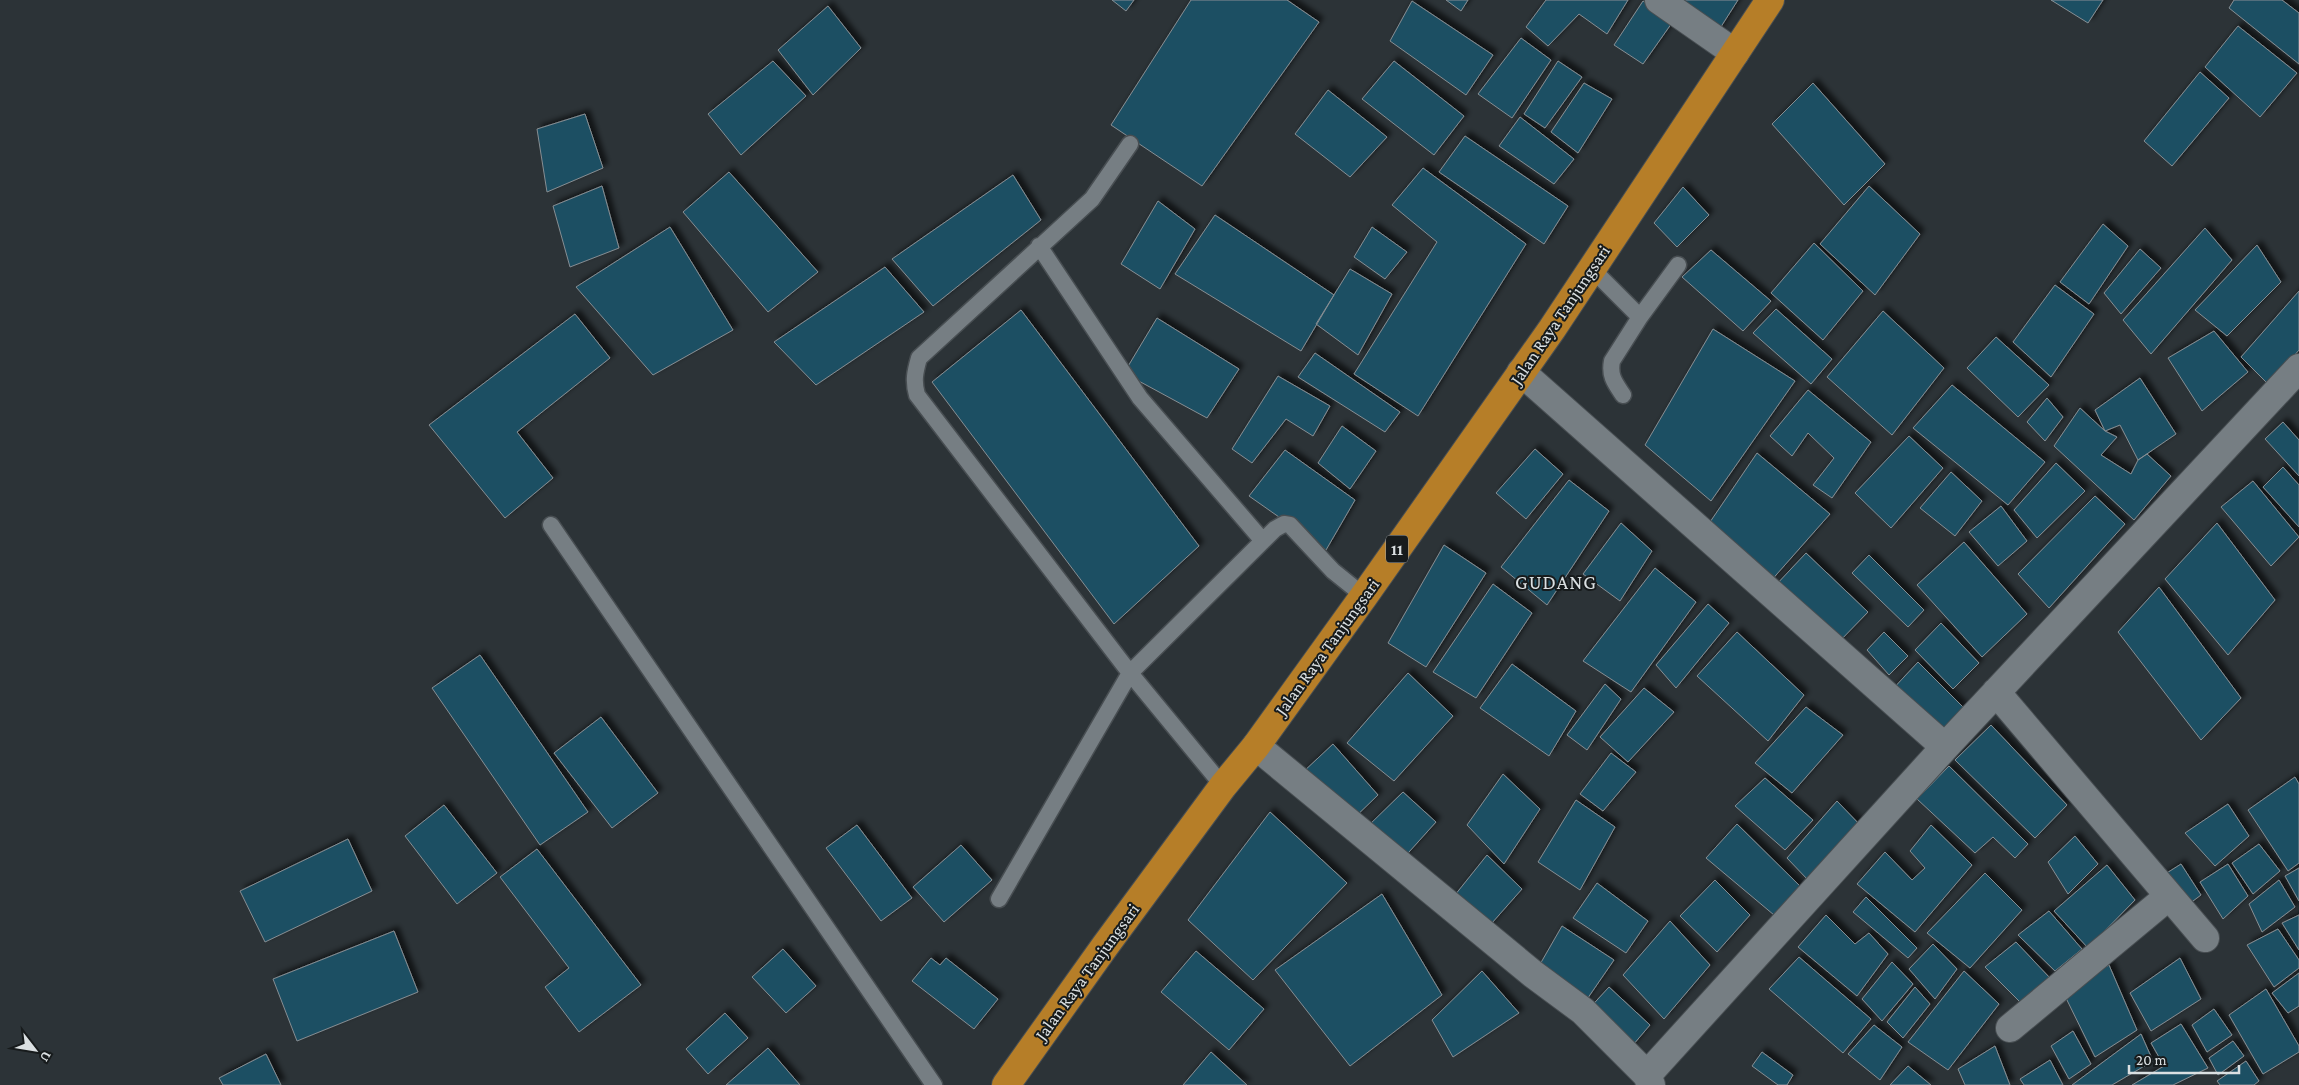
<svg xmlns="http://www.w3.org/2000/svg" width="2299" height="1085" viewBox="0 0 2299 1085" font-family="'Crimson Pro',serif">
<defs>
<filter id="shadow"><feDropShadow dx="4.5" dy="-4.5" stdDeviation="2.5" flood-color="#0009"/></filter>
</defs>
<rect width="100%" height="100%" fill="#2c3337"/>
<path fill="#1e4f64" stroke="#868e93" filter="url(#shadow)" d="M 1112,0 L 1134,0 L 1126,11 Z
M 1191,0 L 1287,0 L 1319,22 L 1202,186 L 1111,125 Z
M 1446,0 L 1468,0 L 1461,11 Z
M 1546,0 L 1628,0 L 1607,34 L 1579,14 L 1548,46 L 1526,27 Z
M 1685,0 L 1738,0 L 1717,33 L 1680,7 Z
M 2051,0 L 2103,0 L 2088,23 Z
M 2234,0 L 2282,0 L 2299,13 L 2299,64 L 2229,8 Z
M 1412,1 L 1493,55 L 1466,95 L 1390,41 Z
M 1643,1 L 1674,20 L 1643,64 L 1614,45 Z
M 828,6 L 861,48 L 813,95 L 778,50 Z
M 2238,26 L 2297,73 L 2260,117 L 2205,67 Z
M 1521,38 L 1551,60 L 1512,118 L 1478,94 Z
M 773,61 L 806,96 L 741,155 L 708,114 Z
M 1394,61 L 1464,116 L 1434,155 L 1362,99 Z
M 1558,61 L 1582,77 L 1545,128 L 1524,114 Z
M 2200,72 L 2229,98 L 2172,166 L 2144,141 Z
M 1584,83 L 1612,99 L 1578,153 L 1551,132 Z
M 1813,83 L 1885,164 L 1844,205 L 1772,124 Z
M 1328,90 L 1387,137 L 1350,177 L 1295,134 Z
M 585,114 L 603,168 L 547,192 L 537,129 Z
M 1520,117 L 1574,159 L 1554,184 L 1499,146 Z
M 1465,136 L 1568,206 L 1544,244 L 1439,172 Z
M 1423,168 L 1526,244 L 1418,416 L 1354,374 L 1437,242 L 1392,205 Z
M 729,172 L 818,272 L 768,312 L 683,212 Z
M 1013,175 L 1041,220 L 933,306 L 892,259 Z
M 602,186 L 619,248 L 570,267 L 553,206 Z
M 1869,186 L 1920,234 L 1875,295 L 1820,244 Z
M 1683,187 L 1709,215 L 1677,247 L 1654,223 Z
M 1158,201 L 1195,229 L 1160,289 L 1121,264 Z
M 1215,215 L 1334,295 L 1301,351 L 1175,274 Z
M 2103,224 L 2128,246 L 2089,304 L 2060,282 Z
M 670,227 L 733,330 L 653,375 L 576,287 Z
M 1372,227 L 1407,252 L 1385,279 L 1354,257 Z
M 2205,228 L 2232,260 L 2151,354 L 2123,320 Z
M 1814,243 L 1863,291 L 1823,340 L 1771,293 Z
M 2257,245 L 2281,282 L 2227,336 L 2195,310 Z
M 2140,249 L 2161,268 L 2121,314 L 2104,293 Z
M 1711,250 L 1771,301 L 1743,331 L 1682,277 Z
M 885,267 L 924,312 L 816,385 L 774,342 Z
M 1350,269 L 1392,294 L 1358,355 L 1316,324 Z
M 2055,285 L 2094,314 L 2051,377 L 2013,342 Z
M 2299,291 L 2299,350 L 2269,385 L 2241,357 Z
M 1776,309 L 1832,359 L 1811,384 L 1753,333 Z
M 1021,310 L 1199,546 L 1114,624 L 932,382 Z
M 1883,311 L 1944,368 L 1892,435 L 1827,377 Z
M 575,314 L 610,358 L 517,432 L 553,478 L 505,518 L 429,425 Z
M 1157,318 L 1239,369 L 1207,418 L 1124,373 Z
M 1713,329 L 1795,381 L 1711,501 L 1645,445 Z
M 2214,331 L 2248,372 L 2202,411 L 2168,358 Z
M 1996,337 L 2049,385 L 2018,417 L 1967,368 Z
M 1315,353 L 1400,412 L 1385,432 L 1298,377 Z
M 1278,376 L 1330,406 L 1313,436 L 1286,419 L 1252,463 L 1232,449 Z
M 2140,378 L 2176,434 L 2138,460 L 2120,425 L 2105,431 L 2095,410 Z
M 1952,385 L 2045,462 L 2008,505 L 1913,428 Z
M 1808,390 L 1871,442 L 1832,498 L 1813,485 L 1834,458 L 1808,433 L 1792,456 L 1770,436 Z
M 2047,398 L 2063,417 L 2045,441 L 2027,422 Z
M 2080,408 L 2105,431 L 2117,437 L 2101,455 L 2131,474 L 2138,460 L 2147,454 L 2171,476 L 2134,520 L 2054,446 Z
M 2283,422 L 2299,440 L 2299,476 L 2265,439 Z
M 1342,426 L 1376,451 L 1350,489 L 1318,463 Z
M 1909,436 L 1943,468 L 1891,528 L 1855,493 Z
M 1535,449 L 1563,474 L 1526,519 L 1496,493 Z
M 1285,450 L 1355,500 L 1326,550 L 1249,496 Z
M 1757,453 L 1830,514 L 1769,583 L 1708,525 Z
M 2056,463 L 2085,491 L 2037,538 L 2014,510 Z
M 2283,467 L 2299,485 L 2299,527 L 2263,487 Z
M 1951,472 L 1982,501 L 1955,536 L 1920,508 Z
M 1569,480 L 1609,511 L 1547,605 L 1501,567 Z
M 2253,481 L 2299,537 L 2271,566 L 2221,507 Z
M 2095,496 L 2125,524 L 2049,608 L 2018,574 Z
M 2001,506 L 2027,541 L 1998,566 L 1969,532 Z
M 1621,523 L 1652,551 L 1620,601 L 1583,574 Z
M 2217,523 L 2275,600 L 2228,655 L 2165,579 Z
M 1964,542 L 2027,614 L 1982,657 L 1917,585 Z
M 1444,545 L 1486,573 L 1426,667 L 1388,643 Z
M 1806,553 L 1868,612 L 1836,645 L 1775,586 Z
M 1869,555 L 1924,610 L 1908,627 L 1852,573 Z
M 1655,568 L 1696,602 L 1631,692 L 1583,661 Z
M 1493,584 L 1532,613 L 1476,698 L 1433,672 Z
M 2159,587 L 2241,698 L 2201,740 L 2118,632 Z
M 1708,604 L 1729,623 L 1676,688 L 1656,665 Z
M 1941,623 L 1979,663 L 1953,689 L 1915,650 Z
M 1737,632 L 1804,695 L 1768,741 L 1697,676 Z
M 1884,632 L 1908,656 L 1889,675 L 1867,650 Z
M 480,655 L 588,812 L 540,845 L 432,688 Z
M 1918,662 L 1963,707 L 1941,736 L 1890,692 Z
M 1512,664 L 1576,711 L 1549,756 L 1480,708 Z
M 1408,673 L 1453,716 L 1394,781 L 1347,743 Z
M 1605,684 L 1621,699 L 1587,750 L 1567,735 Z
M 1644,688 L 1674,712 L 1628,762 L 1600,737 Z
M 1806,707 L 1843,735 L 1792,793 L 1755,763 Z
M 601,717 L 658,793 L 612,828 L 554,753 Z
M 1991,725 L 2067,805 L 2035,838 L 1955,760 Z
M 1333,744 L 1378,795 L 1350,822 L 1302,773 Z
M 1611,753 L 1636,772 L 1603,811 L 1580,794 Z
M 1949,766 L 2028,844 L 2015,858 L 1993,837 L 1975,853 L 1917,799 Z
M 1503,774 L 1540,809 L 1504,864 L 1467,825 Z
M 2295,777 L 2299,784 L 2299,863 L 2288,871 L 2248,810 Z
M 1765,778 L 1813,820 L 1785,850 L 1735,806 Z
M 1403,792 L 1436,822 L 1400,862 L 1366,828 Z
M 1576,800 L 1615,827 L 1580,890 L 1538,862 Z
M 1837,801 L 1861,826 L 1808,880 L 1787,858 Z
M 2228,804 L 2249,836 L 2215,866 L 2185,833 Z
M 444,805 L 497,873 L 457,904 L 405,836 Z
M 1270,812 L 1347,883 L 1253,980 L 1188,920 Z
M 1737,824 L 1800,886 L 1774,915 L 1706,858 Z
M 857,825 L 912,898 L 881,921 L 826,848 Z
M 1931,825 L 1972,865 L 1915,932 L 1857,884 L 1885,852 L 1912,880 L 1925,868 L 1910,851 Z
M 2075,836 L 2098,864 L 2068,894 L 2048,862 Z
M 348,839 L 372,891 L 265,942 L 240,891 Z
M 2259,844 L 2280,871 L 2253,894 L 2232,863 Z
M 961,845 L 992,880 L 944,922 L 913,887 Z
M 537,849 L 641,985 L 579,1032 L 545,987 L 569,968 L 500,877 Z
M 1487,855 L 1522,889 L 1484,932 L 1451,900 Z
M 2181,864 L 2201,895 L 2185,907 L 2162,876 Z
M 2228,864 L 2248,896 L 2223,919 L 2200,882 Z
M 2107,865 L 2135,900 L 2088,948 L 2054,911 Z
M 2299,868 L 2299,901 L 2285,876 Z
M 1985,873 L 2022,910 L 1970,968 L 1927,933 Z
M 1715,880 L 1750,915 L 1717,952 L 1680,916 Z
M 2279,880 L 2295,907 L 2262,932 L 2249,904 Z
M 1597,883 L 1648,921 L 1626,953 L 1573,918 Z
M 1382,894 L 1442,995 L 1350,1066 L 1275,970 Z
M 1866,897 L 1917,948 L 1908,958 L 1853,912 Z
M 2049,911 L 2082,949 L 2055,971 L 2018,935 Z
M 1826,915 L 1855,944 L 1869,933 L 1888,954 L 1857,996 L 1798,947 Z
M 2299,915 L 2299,950 L 2282,923 Z
M 1670,921 L 1710,965 L 1664,1019 L 1623,975 Z
M 1562,926 L 1614,960 L 1583,1005 L 1535,973 Z
M 2278,929 L 2299,960 L 2299,968 L 2274,987 L 2247,945 Z
M 394,931 L 418,992 L 297,1041 L 273,979 Z
M 2016,942 L 2049,977 L 2022,1004 L 1985,967 Z
M 1933,944 L 1957,969 L 1935,999 L 1909,969 Z
M 783,949 L 816,986 L 786,1013 L 752,977 Z
M 1196,951 L 1264,1009 L 1229,1050 L 1161,992 Z
M 1799,957 L 1871,1019 L 1843,1053 L 1769,989 Z
M 931,958 L 940,965 L 946,958 L 998,999 L 974,1029 L 912,981 Z
M 2180,958 L 2201,999 L 2151,1031 L 2130,993 Z
M 1892,962 L 1913,984 L 1882,1021 L 1862,999 Z
M 2109,965 L 2137,1030 L 2095,1057 L 2063,992 Z
M 1482,971 L 1519,1013 L 1453,1057 L 1432,1020 Z
M 1964,971 L 1999,1004 L 1948,1070 L 1908,1042 Z
M 2299,973 L 2299,1006 L 2288,1013 L 2272,993 Z
M 1609,987 L 1650,1025 L 1627,1052 L 1586,1012 Z
M 1915,987 L 1930,1004 L 1903,1038 L 1887,1022 Z
M 2266,989 L 2299,1046 L 2299,1052 L 2263,1074 L 2229,1015 Z
M 2214,1009 L 2232,1035 L 2207,1052 L 2192,1025 Z
M 725,1013 L 748,1038 L 708,1074 L 686,1049 Z
M 2181,1024 L 2208,1068 L 2173,1085 L 2132,1085 L 2164,1066 L 2151,1043 Z
M 1874,1025 L 1902,1047 L 1880,1080 L 1848,1054 Z
M 2073,1031 L 2091,1064 L 2069,1079 L 2051,1046 Z
M 2141,1034 L 2153,1061 L 2112,1085 L 2072,1085 Z
M 2233,1041 L 2244,1056 L 2218,1075 L 2209,1058 Z
M 1995,1046 L 2010,1085 L 1965,1085 L 1958,1069 Z
M 768,1048 L 800,1085 L 726,1085 Z
M 1211,1052 L 1247,1085 L 1183,1085 Z
M 1762,1052 L 1793,1075 L 1787,1085 L 1778,1085 L 1752,1066 Z
M 266,1054 L 281,1085 L 223,1085 L 219,1078 Z
M 2050,1060 L 2063,1085 L 2024,1085 L 2020,1079 Z
M 2246,1061 L 2259,1081 L 2254,1085 L 2220,1085 L 2217,1081 Z
M 1908,1066 L 1931,1085 L 1890,1085 Z"/>
<g fill="none" stroke-linecap="round" stroke-linejoin="round">
<defs>
<path id="lane" d="M 1130,144 L 1092,199 L 919,358 C 915,372 913,381 917,395 L 1130,673 L 1223,786
M 1039,246 L 1140,398 L 1263,541
M 1592,269 L 1640,317 L 1612,361 C 1609,376 1615,383 1623,395
M 1640,317 L 1678,265
M 551,525 L 934,1085
M 999,899 L 1130,673 L 1275,529 L 1284,524 L 1290,525 L 1333,571 L 1364,596"/>
<path id="street" d="M 1659,0 L 1735,53
M 1521,372 L 1945,747
M 1996,692 L 2205,938
M 1256,746 L 1533,974 L 1583,1011 L 1647,1075 L 1651,1085
M 2010,1028 L 2169,896
M 1647,1075 L 1945,747 L 2299,368"/>
<path id="highway" d="M 1006,1085 L 1105,946 L 1223,786 L 1256,746 L 1364,596 L 1552,329 L 1770,0"/>
</defs>
<use href="#lane" stroke="#484e52" stroke-width="19"/>
<use href="#street" stroke="#484e52" stroke-width="30"/>
<use href="#highway" stroke="#484e52" stroke-width="30"/>
<use href="#lane" stroke="#767e83" stroke-width="16"/>
<use href="#street" stroke="#767e83" stroke-width="28"/>
<use href="#highway" stroke="#b67e28" stroke-width="28"/>
</g>
<g text-anchor="middle" stroke-width="4" stroke-linejoin="round" paint-order="stroke">
<rect fill="#171b1c" stroke="#a0a5a7" stroke-width="1" x="1386" y="535.5" width="22" height="27" rx="4"/>
<g font-size="16" font-weight="bold" fill="#dbe0e2">
<text x="1397" y="555">11</text>
</g>
<g font-size="18" fill="#dbe0e2" stroke="#171b1c">
<text transform="translate(1560 315) rotate(-56)" y="6">Jalan Raya Tanjungsari</text>
<text transform="translate(1327 647) rotate(-54)" y="6">Jalan Raya Tanjungsari</text>
<text transform="translate(1087 972) rotate(-54)" y="6">Jalan Raya Tanjungsari</text>
</g>
<g font-size="20" letter-spacing="1" fill="#dbe0e2" stroke="#171b1c">
<text x="1556" y="589">GUDANG</text>
</g>
</g>
<g transform="translate(35 1050) rotate(121)" stroke="#171b1c" stroke-width="4" paint-order="stroke">
<path d="M0-4L9 19L0 12L-9 19Z" fill="#dbe0e2"/>
<text y="-8" font-size="14" font-weight="bold" text-anchor="middle" fill="#dbe0e2">U</text>
</g>
<path d="M2129 1065v8h110v-8" fill="none" stroke="#dbe0e2" stroke-width="2.5"/>
<text x="2136" y="1065" font-size="15" fill="#dbe0e2" stroke="#171b1c" stroke-width="4" paint-order="stroke">20 m</text>
</svg>
